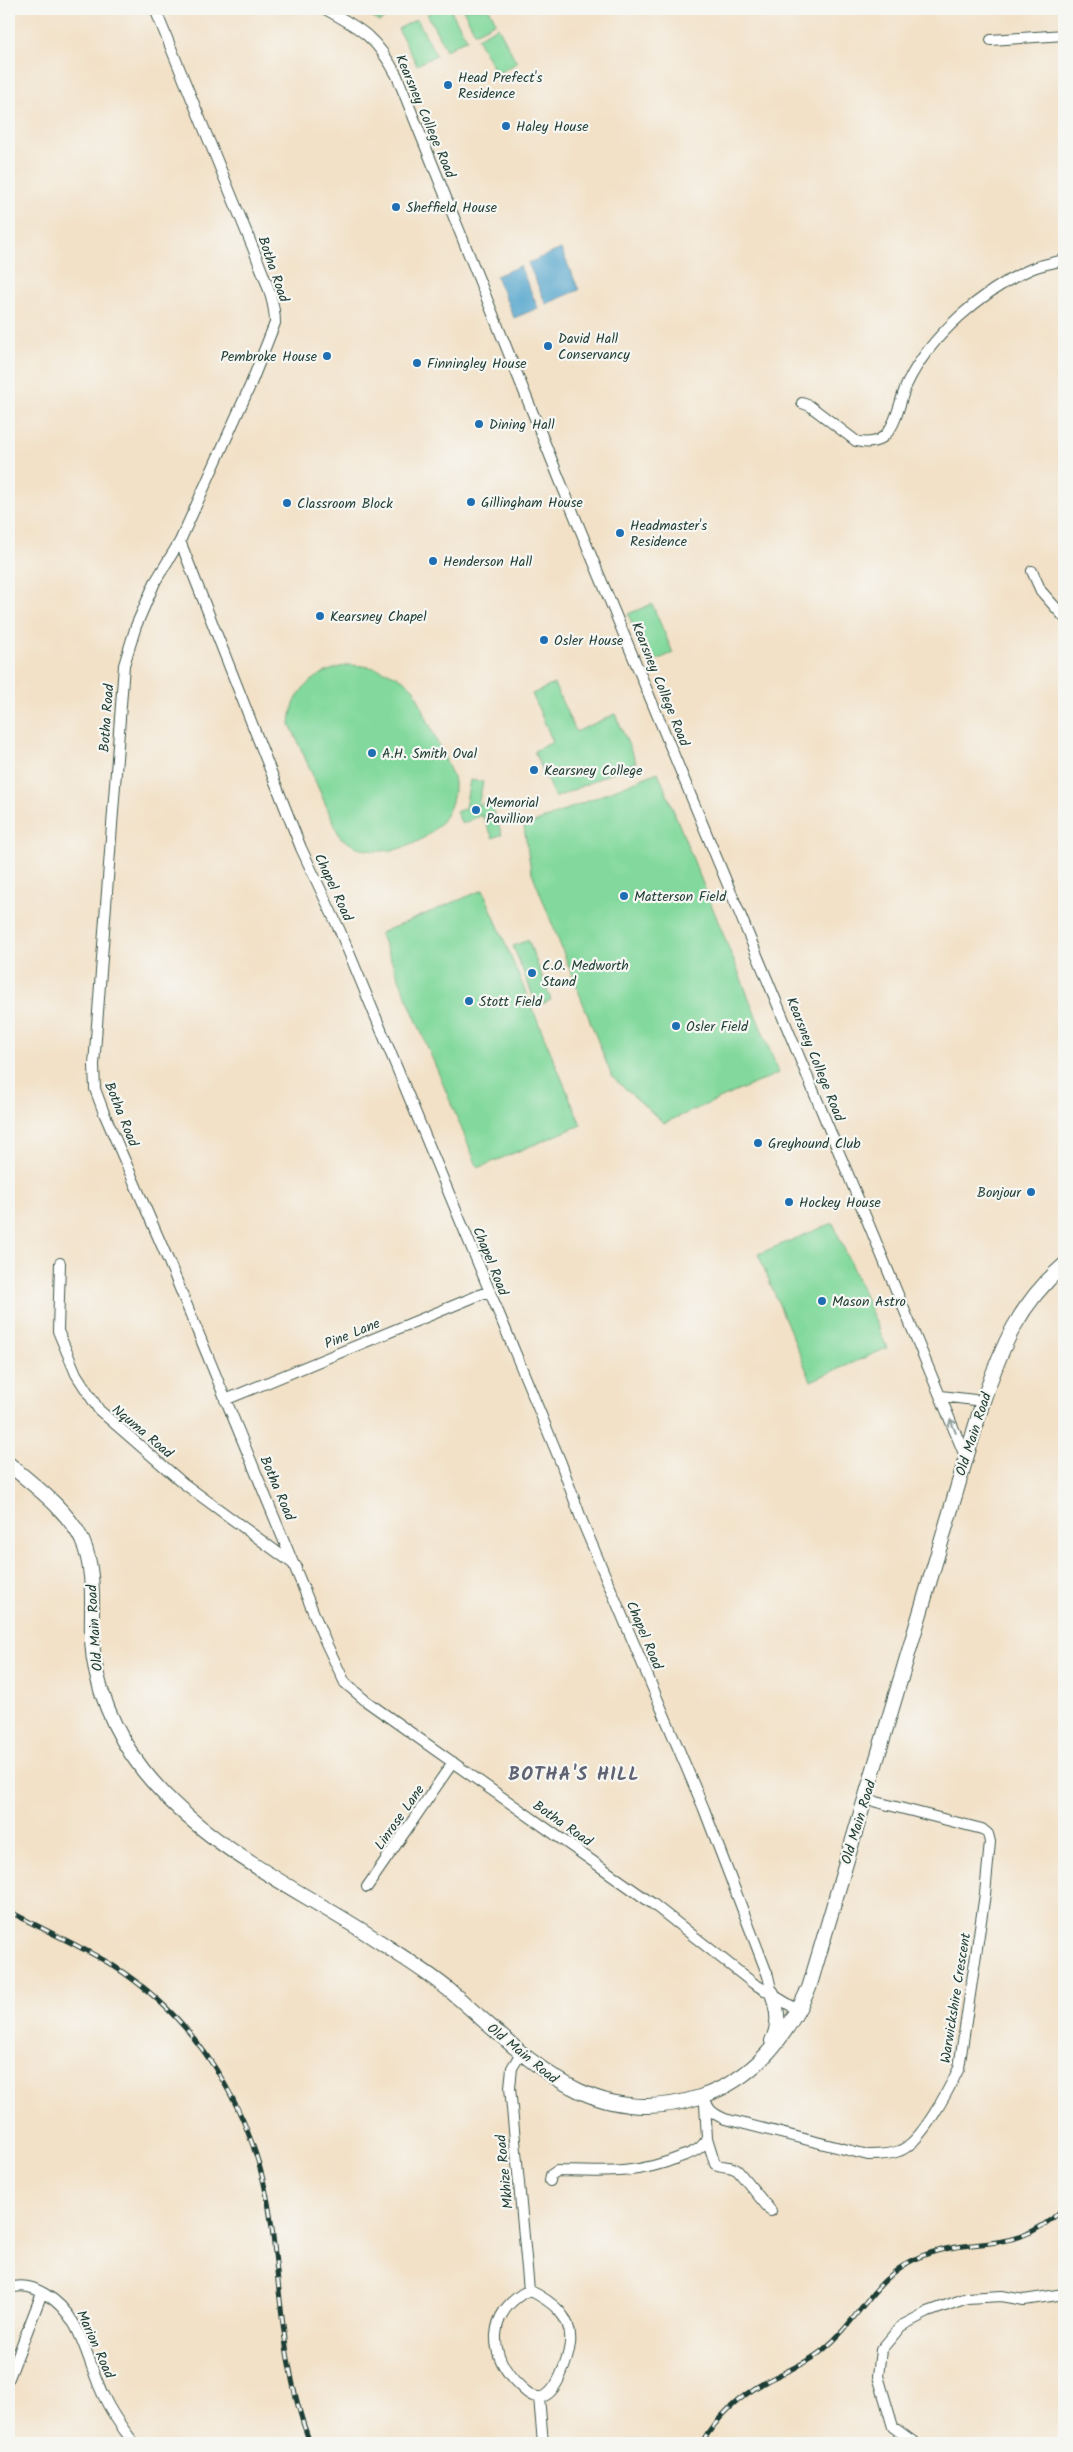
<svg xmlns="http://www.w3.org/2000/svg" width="1073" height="2452" viewBox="0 0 1073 2452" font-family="Kalam,sans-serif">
<rect width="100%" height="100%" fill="#f6f6f2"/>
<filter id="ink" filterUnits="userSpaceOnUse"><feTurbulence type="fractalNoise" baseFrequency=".02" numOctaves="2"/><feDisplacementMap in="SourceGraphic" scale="10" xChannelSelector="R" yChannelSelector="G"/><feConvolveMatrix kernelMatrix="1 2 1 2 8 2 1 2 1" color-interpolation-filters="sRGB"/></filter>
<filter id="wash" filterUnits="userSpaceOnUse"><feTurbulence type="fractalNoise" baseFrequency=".0096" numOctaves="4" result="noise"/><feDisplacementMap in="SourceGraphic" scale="20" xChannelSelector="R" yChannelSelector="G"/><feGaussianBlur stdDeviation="1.12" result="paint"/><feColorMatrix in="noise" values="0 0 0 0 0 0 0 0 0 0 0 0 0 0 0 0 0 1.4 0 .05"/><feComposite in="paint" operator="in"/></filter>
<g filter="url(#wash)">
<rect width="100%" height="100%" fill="#f2e1c7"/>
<path fill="#83d99d" stroke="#518b68" d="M 358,9 L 396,9 L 380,22 Z
M 437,9 L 450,9 L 467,39 L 446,50 L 427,14 Z
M 463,9 L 489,9 L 496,22 L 475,33 Z
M 417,19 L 436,55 L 417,65 L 398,29 Z
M 498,27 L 517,63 L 497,74 L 477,38 Z
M 652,604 L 673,653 L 649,663 L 628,614 Z
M 349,665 C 373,666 396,671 414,689 C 424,712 434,736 445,759 C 448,767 454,776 454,784 C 456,828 407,857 368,850 C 358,849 349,843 340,837 L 290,724 C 292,689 316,671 349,665 Z
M 554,684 L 576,732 L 615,714 L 636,762 L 555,798 L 534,751 L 553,742 L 532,694 Z
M 658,772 L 779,1073 L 664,1123 L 612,1077 L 531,870 L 524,827 Z
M 470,780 L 483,782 L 478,806 L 489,800 L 502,834 L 493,838 L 482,815 L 462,824 L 456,812 L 465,808 Z
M 483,890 L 581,1125 L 478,1168 L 380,933 Z
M 528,940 L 551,1000 L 537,1006 L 513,946 Z
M 833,1223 L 887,1348 L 811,1381 L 758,1254 Z"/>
<path fill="#4fa3cb" stroke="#377080" d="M 561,249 L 579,290 L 546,304 L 528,263 Z
M 520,266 L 538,308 L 514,318 L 496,276 Z"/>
</g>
<g filter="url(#ink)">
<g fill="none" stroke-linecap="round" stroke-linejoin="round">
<defs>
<path id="minor" d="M 155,9 L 255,253 C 263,275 275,299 275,323 L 250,386 L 180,541 L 155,582 L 136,626 L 124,665 L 94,1065 L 95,1089 L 104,1113 L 169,1262 L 326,1643 L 345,1683 L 366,1701 L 653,1904 L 753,1983 L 798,2010
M 325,9 C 362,29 377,38 397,76 L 563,488 L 965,1456
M 991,40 L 1064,35
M 802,403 L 810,406 L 856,441 C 868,444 879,443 887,433 C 898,421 900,398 907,384 C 930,336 983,290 1031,269 C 1042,264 1053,263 1064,260
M 180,541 L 301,848 L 340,931 L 561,1463 L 582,1521 L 704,1809 L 768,1976 L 772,1993
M 1032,571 L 1041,591 L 1064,617
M 60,1263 L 58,1331 L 76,1374 L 99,1410 L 183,1483 L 296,1566
M 941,1396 L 983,1401
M 225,1400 L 489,1291
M 367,1887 L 453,1762
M 521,2053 L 512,2068 L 510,2087 L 529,2290
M 705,2095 C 706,2109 713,2114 725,2119 L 868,2155 C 878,2155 889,2155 899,2151 C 921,2144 949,2089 959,2068 L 985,1894 L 990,1842 L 988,1834 L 982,1829 L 865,1799
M 705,2104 L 707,2138 L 715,2164 C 723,2168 731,2165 738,2171 L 771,2211
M 550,2181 L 551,2175 L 557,2171 C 603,2172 637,2175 680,2157 C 691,2153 702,2150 707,2138
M 9,2288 C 23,2284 33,2287 45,2294 C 82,2315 86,2359 103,2395 C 111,2412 122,2428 134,2443
M 529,2290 C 551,2301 573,2316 570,2344 C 568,2358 557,2396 540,2397 C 532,2398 525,2391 520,2386 C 487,2356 486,2312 529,2290 Z
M 9,2378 L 42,2293
M 539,2397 L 543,2443
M 915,2443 L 893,2427 L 878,2376 L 881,2350 L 901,2326 L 928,2312 L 967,2298 L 1002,2296 L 1024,2300 L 1064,2294"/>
<path id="secondary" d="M 9,1464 C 34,1486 67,1509 82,1540 C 96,1571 91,1607 92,1640 C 94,1686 115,1734 143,1770 C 207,1851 303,1890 386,1946 C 407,1960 430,1974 449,1990 C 526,2055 588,2133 700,2097 C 754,2079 786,2038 809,1988 L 983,1401 C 1002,1346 1019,1304 1064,1265
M 772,2041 C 780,2025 778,2010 772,1993"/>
</defs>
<use href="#minor" stroke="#3f564a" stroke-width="12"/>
<use href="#secondary" stroke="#3f564a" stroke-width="16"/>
<use href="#minor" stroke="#fff" stroke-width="10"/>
<use href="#secondary" stroke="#fff" stroke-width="14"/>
<defs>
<path id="rail" d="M 9,1911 C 43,1930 79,1945 112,1965 C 204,2023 259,2122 272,2228 C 281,2300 284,2375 310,2443
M 702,2443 C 717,2417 740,2396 767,2381 C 786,2371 806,2364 823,2350 C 859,2321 872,2279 917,2258 C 972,2234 1014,2258 1064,2208"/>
</defs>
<use href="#rail" stroke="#1f3d34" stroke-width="5"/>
<use href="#rail" stroke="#f6f6f2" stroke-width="3" stroke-dasharray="9" stroke-linecap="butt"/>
</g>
<defs><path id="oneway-shaft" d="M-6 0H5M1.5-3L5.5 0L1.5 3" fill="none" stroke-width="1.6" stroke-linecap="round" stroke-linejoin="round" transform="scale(1.25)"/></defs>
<use stroke="#8f9e9a" href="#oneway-shaft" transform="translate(953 1426) rotate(-112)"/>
</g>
<g fill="#1f6fb2" stroke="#f6f6f2" stroke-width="2">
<circle cx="448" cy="85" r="5"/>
<circle cx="506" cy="126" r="5"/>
<circle cx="396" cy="207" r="5"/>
<circle cx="548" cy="346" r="5"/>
<circle cx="327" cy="356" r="5"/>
<circle cx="417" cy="363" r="5"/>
<circle cx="479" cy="424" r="5"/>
<circle cx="471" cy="502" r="5"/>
<circle cx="287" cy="503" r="5"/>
<circle cx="620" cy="533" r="5"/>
<circle cx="433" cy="561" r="5"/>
<circle cx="320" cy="616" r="5"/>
<circle cx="544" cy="640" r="5"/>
<circle cx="372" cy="753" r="5"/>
<circle cx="534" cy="770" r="5"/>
<circle cx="476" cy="810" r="5"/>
<circle cx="624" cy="896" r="5"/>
<circle cx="532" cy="973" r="5"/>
<circle cx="469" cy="1001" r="5"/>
<circle cx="676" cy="1026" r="5"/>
<circle cx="758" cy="1143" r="5"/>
<circle cx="1031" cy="1192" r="5"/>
<circle cx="789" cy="1202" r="5"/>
<circle cx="822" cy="1301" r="5"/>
</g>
<g text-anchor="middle" stroke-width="4.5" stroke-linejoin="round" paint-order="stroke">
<g font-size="14" fill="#1f3d34" stroke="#f6f6f2" text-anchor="start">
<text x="458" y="82">Head Prefect's<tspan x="458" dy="16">Residence</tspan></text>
<text x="516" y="131">Haley House</text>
<text x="406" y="212">Sheffield House</text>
<text x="558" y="343">David Hall<tspan x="558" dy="16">Conservancy</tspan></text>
<text x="317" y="361" text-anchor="end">Pembroke House</text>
<text x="427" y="368">Finningley House</text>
<text x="489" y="429">Dining Hall</text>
<text x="481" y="507">Gillingham House</text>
<text x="297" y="508">Classroom Block</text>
<text x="630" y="530">Headmaster's<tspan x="630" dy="16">Residence</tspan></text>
<text x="443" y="566">Henderson Hall</text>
<text x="330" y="621">Kearsney Chapel</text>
<text x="554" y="645">Osler House</text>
<text x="382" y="758">A.H. Smith Oval</text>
<text x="544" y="775">Kearsney College</text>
<text x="486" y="807">Memorial<tspan x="486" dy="16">Pavillion</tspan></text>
<text x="634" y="901">Matterson Field</text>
<text x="542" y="970">C.O. Medworth<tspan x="542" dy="16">Stand</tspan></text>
<text x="479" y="1006">Stott Field</text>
<text x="686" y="1031">Osler Field</text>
<text x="768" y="1148">Greyhound Club</text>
<text x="1021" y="1197" text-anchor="end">Bonjour</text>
<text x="799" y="1207">Hockey House</text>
<text x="832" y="1306">Mason Astro</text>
</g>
<g font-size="14" fill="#1f3d34" stroke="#f6f6f2">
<text transform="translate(426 116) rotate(67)" y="5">Kearsney College Road</text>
<text transform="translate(274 269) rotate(71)" y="5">Botha Road</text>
<text transform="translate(661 684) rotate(68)" y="5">Kearsney College Road</text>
<text transform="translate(106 718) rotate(-86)" y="5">Botha Road</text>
<text transform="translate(334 887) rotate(65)" y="5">Chapel Road</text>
<text transform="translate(816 1059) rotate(68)" y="5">Kearsney College Road</text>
<text transform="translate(122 1114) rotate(68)" y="5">Botha Road</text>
<text transform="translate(491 1261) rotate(68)" y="5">Chapel Road</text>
<text transform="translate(352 1333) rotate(-22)" y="5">Pine Lane</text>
<text transform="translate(143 1431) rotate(40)" y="5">Nquma Road</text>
<text transform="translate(973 1434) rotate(-72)" y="5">Old Main Road</text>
<text transform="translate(278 1488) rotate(67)" y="5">Botha Road</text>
<text transform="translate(94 1628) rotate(-94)" y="5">Old Main Road</text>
<text transform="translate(645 1635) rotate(67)" y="5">Chapel Road</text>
<text transform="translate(399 1817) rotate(-55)" y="5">Linrose Lane</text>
<text transform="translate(858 1822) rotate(-73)" y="5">Old Main Road</text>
<text transform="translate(563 1823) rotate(35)" y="5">Botha Road</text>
<text transform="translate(955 1998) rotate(-81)" y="5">Warwickshire Crescent</text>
<text transform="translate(523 2053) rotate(39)" y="5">Old Main Road</text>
<text transform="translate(504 2172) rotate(-96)" y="5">Mkhize Road</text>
<text transform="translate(96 2344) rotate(66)" y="5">Marion Road</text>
</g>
<g font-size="19" font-weight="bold" letter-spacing="1" fill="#5f6373" stroke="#f6f6f2">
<text x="574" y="1780">BOTHA'S HILL</text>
</g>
</g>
<rect width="1073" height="2452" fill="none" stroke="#f6f6f2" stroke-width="30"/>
</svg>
